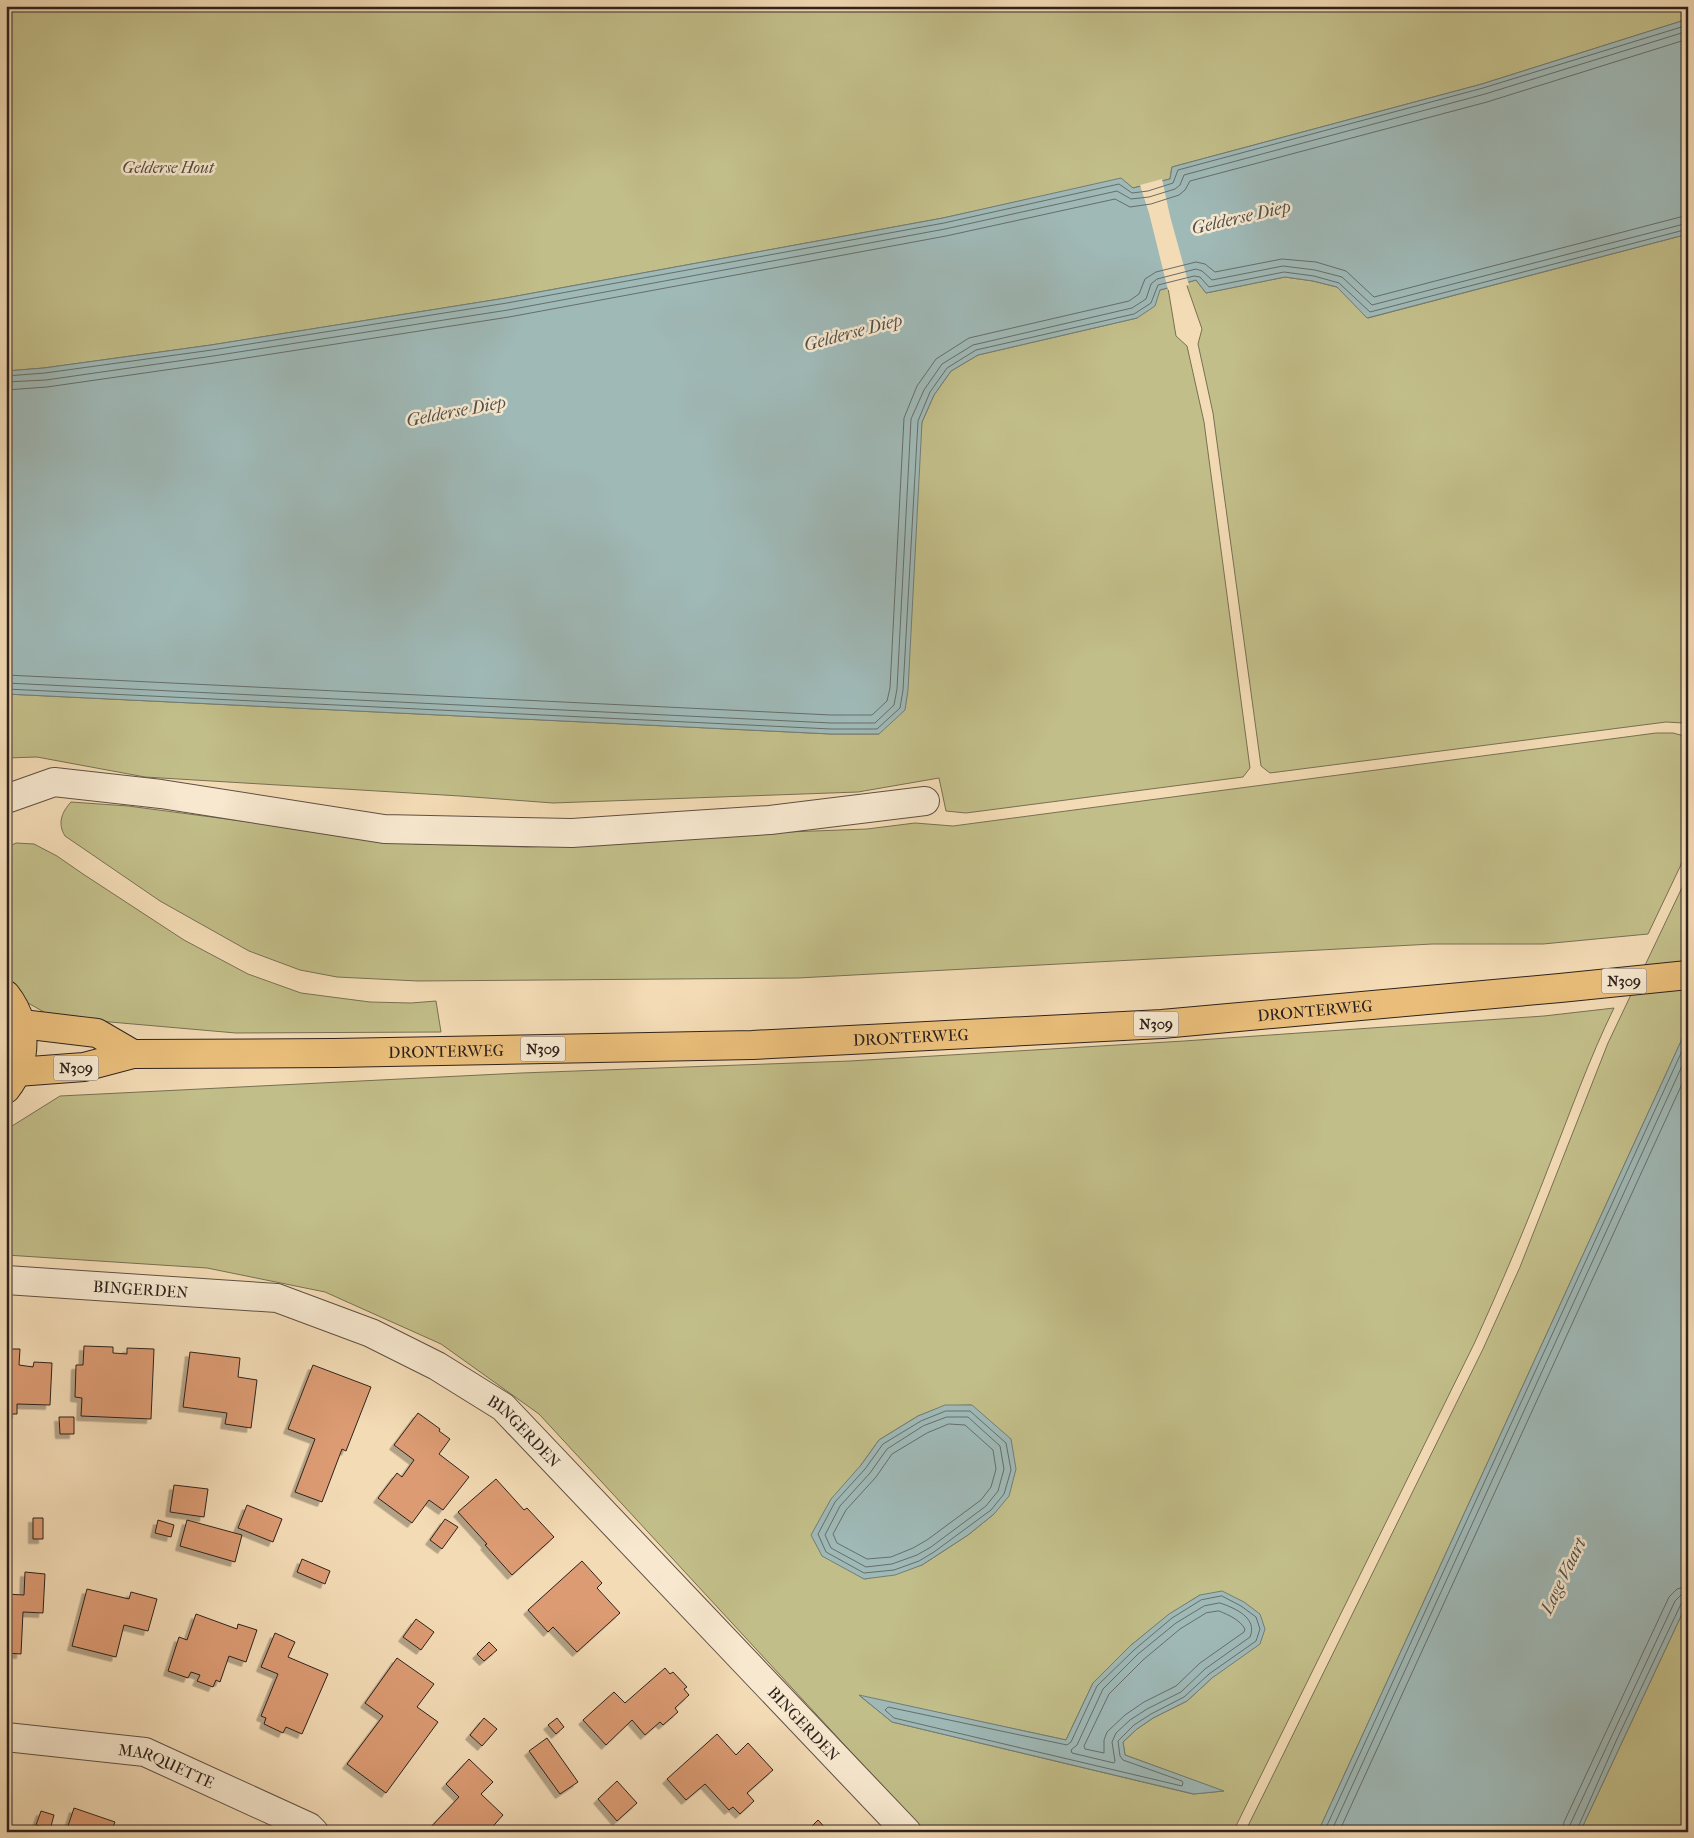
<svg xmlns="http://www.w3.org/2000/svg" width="1694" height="1838" viewBox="0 0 1694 1838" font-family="'IM FELL French Canon',serif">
<defs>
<filter id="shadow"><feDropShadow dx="-4.5" dy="4.5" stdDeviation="0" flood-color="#0004"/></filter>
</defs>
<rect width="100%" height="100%" fill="#f3dbb5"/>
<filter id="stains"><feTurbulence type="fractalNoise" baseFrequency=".004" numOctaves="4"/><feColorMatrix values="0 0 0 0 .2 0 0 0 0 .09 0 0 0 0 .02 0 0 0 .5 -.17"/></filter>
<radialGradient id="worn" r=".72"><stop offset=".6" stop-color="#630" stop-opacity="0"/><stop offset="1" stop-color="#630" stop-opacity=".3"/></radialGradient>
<path fill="#c2be89" stroke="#787053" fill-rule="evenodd" d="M 6,6 L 1688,6 L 1688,19 L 1482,84 L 1172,167 L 1170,179 L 1133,188 L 1121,179 L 943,218 L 506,298 L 211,345 L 44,368 L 6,371 Z
M 1688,234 L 1688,725 L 1683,723 L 1666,722 L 1270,773 L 1261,766 L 1213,413 L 1198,344 L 1202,329 L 1186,283 L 1196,280 L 1206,293 L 1285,277 L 1313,281 L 1337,287 L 1368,318 Z
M 1168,288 L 1176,336 L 1187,346 L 1204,422 L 1250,768 L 1243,777 L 966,813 L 946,811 L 939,778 L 858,792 L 553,803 L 460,796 L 145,777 L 37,757 L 6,758 L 6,694 L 831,734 L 879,734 L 922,422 L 934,395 L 951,371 L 978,355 L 1137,318 L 1160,290 Z
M 1656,733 L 1673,733 L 1688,737 L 1688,850 L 1648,934 L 1543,944 L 1432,944 L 798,978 L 418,981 L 337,977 L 300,970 L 249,951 L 160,901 L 65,836 C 57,823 62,812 71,802 L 128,806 L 416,844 L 527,847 L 607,844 L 735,834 L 867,829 L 915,823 L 953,826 Z
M 16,843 L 34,844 L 57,856 L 83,874 L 184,940 L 248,974 L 301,993 L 370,1002 L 411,1003 L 436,1001 L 441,1032 L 236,1033 L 53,1017 L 28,1003 L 6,981 L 6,848 Z
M 1688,875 L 1688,1026 L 1318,1832 L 1245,1832 L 1483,1349 L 1520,1267 L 1608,1043 Z
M 1614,1008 C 1589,1059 1570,1113 1549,1166 C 1526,1226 1501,1285 1474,1344 L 1233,1832 L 925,1832 L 539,1414 L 441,1344 L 325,1292 L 207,1268 L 6,1255 L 6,1133 L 12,1126 L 60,1096 L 521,1073 L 850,1061 L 1184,1041 L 1544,1016 ZM 971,1405 L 994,1514 L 968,1535 L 922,1565 L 865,1579 L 861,1465 L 879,1440 L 918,1416 L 945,1406 ZM 1200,1595 L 1212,1678 L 1187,1701 L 1153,1718 L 1137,1729 L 1123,1742 L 1125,1755 L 1223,1791 L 1193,1794 L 892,1722 L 860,1696 L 1066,1740 L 1093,1683 L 1130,1646 L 1170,1614 Z
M 1688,1601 L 1688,1832 L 1580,1832 Z"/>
<path fill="#9fb9b7" stroke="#727d79" d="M 1688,19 L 1688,234 L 1367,318 L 1337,287 L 1313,281 L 1285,277 L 1206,293 L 1196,280 L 1160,290 L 1155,306 L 1137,318 L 978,355 L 951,371 L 934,395 L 922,422 L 908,690 L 905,710 L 879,734 L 831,734 L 6,694 L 6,371 L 44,368 L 211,345 L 506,298 L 943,218 L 1121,178 L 1133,188 L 1170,179 L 1172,167 L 1482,84 Z
M 1688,1026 L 1688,1601 L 1580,1832 L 1318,1832 Z
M 945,1405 L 972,1405 L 1011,1439 L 1016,1469 L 1009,1496 L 994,1514 L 968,1535 L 922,1565 L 895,1575 L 864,1579 L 822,1556 L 811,1535 L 831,1499 L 861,1465 L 879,1440 L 918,1416 Z
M 1222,1591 L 1244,1602 L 1260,1614 L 1265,1629 L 1260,1644 L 1212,1678 L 1187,1701 L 1153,1718 L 1137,1729 L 1123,1742 L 1125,1755 L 1224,1791 L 1194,1794 L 892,1722 L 859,1695 L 1066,1740 L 1093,1683 L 1130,1646 L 1169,1614 L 1200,1595 Z"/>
<path fill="#f3dbb5" d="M 1162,179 L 1170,216 L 1189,285 L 1168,290 L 1149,213 L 1140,185 Z"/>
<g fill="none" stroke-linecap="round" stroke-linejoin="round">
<path stroke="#666e6a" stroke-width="1" d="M 6,376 L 45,373 L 212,350 L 507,303 L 944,223 L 1119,184 L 1132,193 L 1148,191 L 1173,183 L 1178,170 L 1483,88 L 1688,25
M 6,382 L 46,380 L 213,356 L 508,310 L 945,229 L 1117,191 L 1131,199 L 1149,197 L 1175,189 L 1180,185 L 1184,175 L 1485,94 L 1688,31
M 6,390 L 47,387 L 214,363 L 509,317 L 946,236 L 1115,199 L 1130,207 L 1151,204 L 1179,195 L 1185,190 L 1190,181 L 1487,102 L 1688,39
M 6,675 L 831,715 L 872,715 L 887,701 L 890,688 L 904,418 L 917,386 L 936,359 L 969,338 L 1129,301 L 1139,294 L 1145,279 L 1156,272 L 1196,262 L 1205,264 L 1215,272 L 1282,259 L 1316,262 L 1346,271 L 1374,297 L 1688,215
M 6,683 L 831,723 L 875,723 L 894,705 L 897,689 L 911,419 L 924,390 L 942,364 L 973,345 L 1132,308 L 1146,299 L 1151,284 L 1157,279 L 1196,269 L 1202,271 L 1212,280 L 1283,266 L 1315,270 L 1342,277 L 1372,305 L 1688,223
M 6,689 L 831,729 L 877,729 L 900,708 L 903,690 L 918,421 L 930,392 L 947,368 L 976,350 L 1134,314 L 1151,303 L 1158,285 L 1194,276 L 1200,277 L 1209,287 L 1284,272 L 1314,276 L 1339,283 L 1370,312 L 1688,229
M 946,1411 L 970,1411 L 1006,1443 L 1011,1470 L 1004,1494 L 991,1510 L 934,1552 L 919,1561 L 894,1570 L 864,1573 L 826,1552 L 818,1534 L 835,1502 L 865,1469 L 883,1444 L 921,1421 Z
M 947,1417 L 968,1417 L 1000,1446 L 1004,1469 L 998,1491 L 986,1506 L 931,1547 L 917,1555 L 892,1564 L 866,1567 L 831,1548 L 825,1535 L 840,1506 L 870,1473 L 887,1449 L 923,1426 Z
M 949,1424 L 965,1425 L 993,1450 L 996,1469 L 991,1487 L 981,1500 L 927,1540 L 913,1548 L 891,1557 L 867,1559 L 837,1543 L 833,1534 L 846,1510 L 876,1477 L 892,1454 L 927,1433 Z
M 1222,1596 L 1241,1606 L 1256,1617 L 1260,1629 L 1256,1641 L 1209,1674 L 1184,1697 L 1151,1714 L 1134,1725 L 1118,1741 L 1120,1756 L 1123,1760 L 1182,1781 L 1183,1783 L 1182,1786 L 894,1718 L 885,1710 L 888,1707 L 1067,1745 L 1071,1742 L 1097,1686 L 1134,1650 L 1172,1618 L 1201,1600 Z
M 1220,1603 C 1235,1608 1258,1618 1250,1637 L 1205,1669 L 1181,1692 L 1147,1709 L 1130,1720 L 1116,1733 L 1112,1742 L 1115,1761 L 1114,1763 L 1072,1753 L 1071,1750 L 1077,1745 L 1103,1689 L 1138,1654 L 1176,1623 L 1204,1606 Z
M 1219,1611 C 1229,1615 1240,1620 1245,1629 L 1244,1632 L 1200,1663 L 1176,1686 L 1144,1702 L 1125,1715 L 1107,1732 L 1104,1740 L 1104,1753 L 1085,1749 L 1084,1746 L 1109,1694 L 1143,1660 L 1180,1629 L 1206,1613 Z
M 1324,1832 L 1688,1038
M 1331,1832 L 1688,1053
M 1339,1832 L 1688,1071
M 1562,1832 L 1564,1822 L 1669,1597 L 1677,1589 L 1688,1586
M 1569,1832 L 1570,1825 L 1675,1601 L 1681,1595 L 1688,1594
M 1576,1832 L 1617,1739 L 1681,1604 L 1684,1601 L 1688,1600"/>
</g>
<path fill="#dc9b73" stroke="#2e221d" filter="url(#shadow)" d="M 84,1346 L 113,1347 L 113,1353 L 127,1354 L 127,1348 L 154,1349 L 151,1419 L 81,1416 L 82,1398 L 75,1397 L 76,1365 L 83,1365 Z
M 6,1349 L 20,1349 L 19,1365 L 33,1367 L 34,1362 L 52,1363 L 50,1405 L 17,1404 L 17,1414 L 6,1414 Z
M 190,1352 L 240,1358 L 238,1377 L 257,1380 L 251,1428 L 225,1424 L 227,1413 L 183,1407 Z
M 313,1365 L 371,1387 L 346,1451 L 342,1449 L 322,1502 L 295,1492 L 315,1439 L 288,1429 Z
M 418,1413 L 440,1429 L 439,1431 L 450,1439 L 439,1454 L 469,1477 L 443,1510 L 429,1500 L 412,1523 L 378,1498 L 397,1473 L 402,1477 L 414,1460 L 394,1445 Z
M 59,1417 L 74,1417 L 74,1434 L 60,1434 Z
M 496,1479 L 524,1510 L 527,1508 L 554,1537 L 512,1575 L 485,1545 L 487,1544 L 458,1512 Z
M 174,1485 L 208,1489 L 204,1517 L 170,1512 Z
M 247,1505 L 282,1519 L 273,1542 L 238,1528 Z
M 33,1518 L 43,1518 L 43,1539 L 33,1539 Z
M 445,1519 L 458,1527 L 442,1549 L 430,1540 Z
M 158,1520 L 174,1525 L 171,1537 L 155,1533 Z
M 187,1520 L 242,1535 L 235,1562 L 180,1546 Z
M 302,1559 L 330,1571 L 325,1584 L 297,1572 Z
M 582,1561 L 602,1583 L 597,1588 L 620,1613 L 577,1652 L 553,1627 L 548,1632 L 528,1610 Z
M 25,1572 L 45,1574 L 43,1613 L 23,1612 L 21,1654 L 6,1653 L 6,1594 L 24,1595 Z
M 87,1589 L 129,1599 L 131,1592 L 157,1599 L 148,1631 L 124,1625 L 116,1657 L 72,1646 Z
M 196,1614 L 237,1629 L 238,1624 L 257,1630 L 246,1662 L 229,1656 L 220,1682 L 216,1680 L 213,1687 L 197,1681 L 200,1675 L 191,1672 L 188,1678 L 168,1671 L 179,1637 L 187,1640 Z
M 416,1619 L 434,1632 L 421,1650 L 403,1637 Z
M 275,1633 L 295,1642 L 288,1657 L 328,1674 L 302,1734 L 286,1727 L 283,1733 L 264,1724 L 266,1718 L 261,1716 L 278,1674 L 261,1667 Z
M 489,1642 L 497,1650 L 484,1661 L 477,1654 Z
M 397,1658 L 434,1684 L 417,1707 L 438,1722 L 386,1793 L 347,1764 L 383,1716 L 365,1703 Z
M 665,1668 L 670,1674 L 673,1672 L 687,1687 L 684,1689 L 689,1695 L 675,1708 L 678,1712 L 663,1725 L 660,1722 L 645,1735 L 632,1720 L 606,1745 L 583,1720 L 614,1692 L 625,1703 Z
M 484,1718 L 497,1729 L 482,1746 L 470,1735 Z
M 557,1718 L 564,1727 L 556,1734 L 548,1725 Z
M 717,1734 L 736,1755 L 748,1743 L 773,1770 L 747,1793 L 754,1801 L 740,1814 L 733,1807 L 729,1810 L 705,1784 L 686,1800 L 667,1779 Z
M 547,1738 L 578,1782 L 560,1794 L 529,1751 Z
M 469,1759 L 493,1782 L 481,1794 L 503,1815 L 488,1832 L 434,1832 L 430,1828 L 459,1797 L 446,1784 Z
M 617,1781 L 637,1803 L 617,1821 L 598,1799 Z
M 74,1808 L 115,1822 L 111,1832 L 66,1832 Z
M 41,1811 L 54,1815 L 50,1830 L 36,1825 Z
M 818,1820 L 829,1832 L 806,1832 Z"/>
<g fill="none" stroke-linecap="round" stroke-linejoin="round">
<defs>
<g id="minor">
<path d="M 6,799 L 54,782 L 161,794 L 384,829 L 572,833 L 770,820 L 925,801"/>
<path id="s1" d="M 6,1280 L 277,1298 L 371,1333 L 437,1366 L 503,1407 L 907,1832"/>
<path id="s2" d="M 6,1737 L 145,1752 L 309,1827 L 314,1832"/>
</g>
<g id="primary">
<path d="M 6,995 C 28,1023 28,1061 6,1089"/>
<path d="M 22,1024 L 97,1033 L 133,1054"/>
<path id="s3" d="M 17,1072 L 84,1067 L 133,1054 L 334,1053 L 752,1045 L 1162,1024 L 1560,988 L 1688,975"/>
</g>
</defs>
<use href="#minor" stroke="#5f5043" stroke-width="30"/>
<use href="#primary" stroke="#2e221d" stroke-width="30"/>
<use href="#minor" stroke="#f7e8cf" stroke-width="28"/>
<use href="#primary" stroke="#eabe7a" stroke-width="28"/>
</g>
<g text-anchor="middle" stroke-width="5" stroke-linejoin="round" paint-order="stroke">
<g fill="#f7e8cf" stroke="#6a5d52" stroke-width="1">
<rect x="1601.5" y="968.5" width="45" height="25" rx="4"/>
<rect x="1133.5" y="1011.5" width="45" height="25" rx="4"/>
<rect x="520.5" y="1036.5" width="45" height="25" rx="4"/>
<rect x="53.5" y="1055.5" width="45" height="25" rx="4"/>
</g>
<g font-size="15" font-weight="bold" fill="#2e221d">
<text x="1624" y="986">N309</text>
<text x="1156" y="1029">N309</text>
<text x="543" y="1054">N309</text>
<text x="76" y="1073">N309</text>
</g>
<g font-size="16" font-style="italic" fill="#534938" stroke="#f7e8cf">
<text x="168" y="173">Gelderse Hout</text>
</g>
<g font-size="16" fill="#2e221d" stroke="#f7e8cf">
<text dy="6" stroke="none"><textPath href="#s3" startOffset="1301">DRONTERWEG</textPath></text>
<text dy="6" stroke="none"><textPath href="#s3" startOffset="896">DRONTERWEG</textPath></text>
<text dy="6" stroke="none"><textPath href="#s3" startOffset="431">DRONTERWEG</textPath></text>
<text dy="6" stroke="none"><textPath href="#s1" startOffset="135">BINGERDEN</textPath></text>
<text dy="6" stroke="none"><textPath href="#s1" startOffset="555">BINGERDEN</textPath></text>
<text dy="6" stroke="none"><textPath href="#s1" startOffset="960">BINGERDEN</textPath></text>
<text dy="6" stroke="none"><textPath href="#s2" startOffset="164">MARQUETTE</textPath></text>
</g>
<g font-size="18" font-style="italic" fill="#504f4b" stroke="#f7e8cf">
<text transform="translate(1241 217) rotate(-13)" y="6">Gelderse Diep</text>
<text transform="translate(853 332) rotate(-15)" y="6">Gelderse Diep</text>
<text transform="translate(456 411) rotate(-11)" y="6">Gelderse Diep</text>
<text transform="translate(1563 1576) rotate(-64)" y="6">Lage Vaart</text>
</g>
</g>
<rect width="1694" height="1838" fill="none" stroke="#f3dbb5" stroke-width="25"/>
<rect x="8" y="8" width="1679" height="1823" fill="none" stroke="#2e221d" stroke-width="2.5"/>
<rect x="12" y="12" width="1669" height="1813" fill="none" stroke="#2e221d"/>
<rect width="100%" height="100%" filter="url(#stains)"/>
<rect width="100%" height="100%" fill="url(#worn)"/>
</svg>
